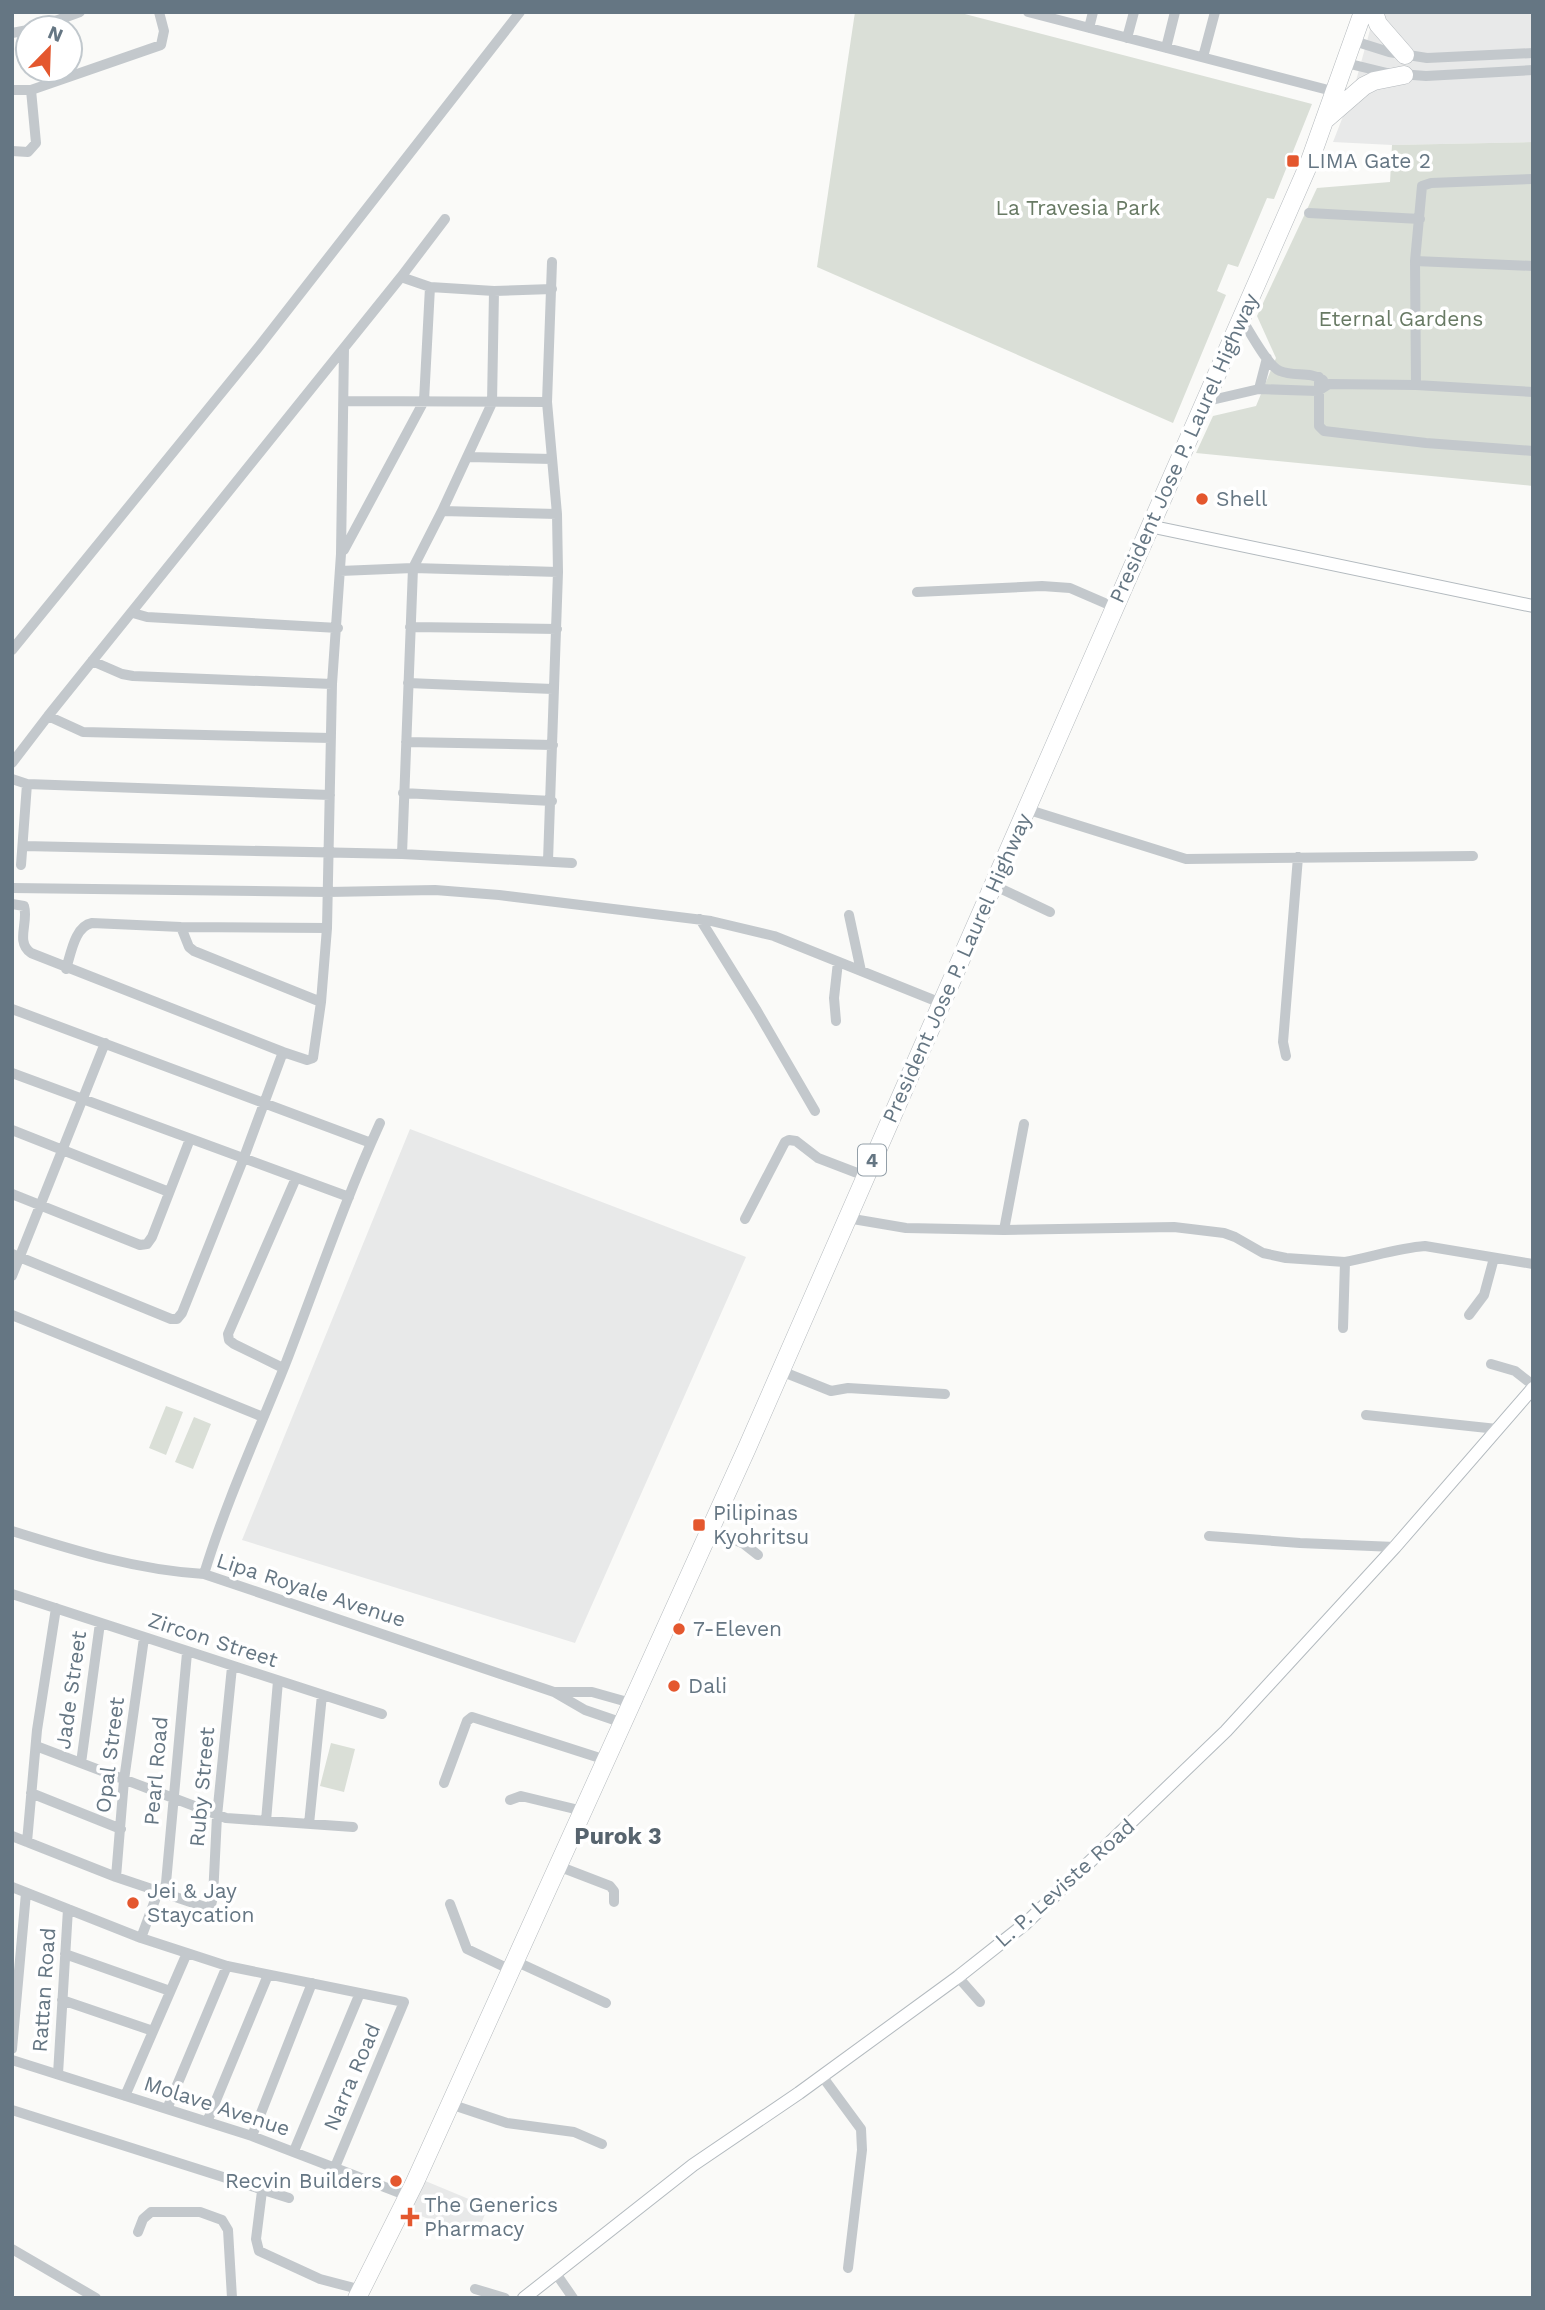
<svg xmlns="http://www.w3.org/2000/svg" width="1545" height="2310" viewBox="0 0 1545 2310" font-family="'Work Sans',sans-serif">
<rect width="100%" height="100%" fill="#fafaf8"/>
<path fill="#e8e9e9" d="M 1375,12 L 1533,12 L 1533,142 L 1392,145 L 1333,142 L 1354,88 Z
M 410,1129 L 746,1257 L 575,1643 L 242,1540 Z
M 423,2180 L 488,2207 L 475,2238 L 409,2211 Z"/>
<path fill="#dadfd7" d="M 855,12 L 957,12 L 1312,104 L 1274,199 L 1267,198 L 1238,267 L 1228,264 L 1217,291 L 1226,295 L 1173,423 L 817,267 Z
M 1533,142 L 1533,486 L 1196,453 L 1213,416 L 1256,406 L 1276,358 L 1257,316 L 1317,188 L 1390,182 L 1392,145 Z
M 166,1406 L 183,1412 L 166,1455 L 149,1448 Z
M 194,1417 L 211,1424 L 193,1469 L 175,1462 Z
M 331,1743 L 355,1749 L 344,1792 L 320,1786 Z"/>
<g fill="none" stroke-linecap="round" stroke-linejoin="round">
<defs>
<path id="secondary" d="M 1149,526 L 1533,606
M 524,2298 L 693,2165 L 799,2093 L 958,1977 L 1025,1924 L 1226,1731 L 1395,1547 L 1533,1388"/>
<path id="highway" d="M 1374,12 L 1378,24 L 1405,55
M 1326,119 L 1364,86 L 1374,81 L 1404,75
M 357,2298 L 415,2182 L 747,1448 L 1308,166 L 1363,12"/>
</defs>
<use href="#secondary" stroke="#b3babf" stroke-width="14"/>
<use href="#highway" stroke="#b4b9bd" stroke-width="19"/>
<path stroke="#c3c8cc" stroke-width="10" d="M 1028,12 L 1336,92
M 36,28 L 80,12
M 1089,28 L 1093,12
M 12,33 L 28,30
M 1127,38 L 1134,12
M 1354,41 L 1389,52 L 1427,58 L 1533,53
M 1166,48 L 1175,12
M 1203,57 L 1215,12
M 1346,63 L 1387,73 L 1426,76 L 1533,70
M 12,90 L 31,90 L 161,45 L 164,31 L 159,12
M 12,151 L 28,152 L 36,143 L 31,90
M 1309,213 L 1420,219
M 1415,261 L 1533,266
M 401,277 L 430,287 L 494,291 L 552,289
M 1241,318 C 1249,330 1268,367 1280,371 C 1294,377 1310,371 1323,380
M 1319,377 L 1319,426 L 1324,431 L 1426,443 L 1533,451
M 1416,385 L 1415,261 L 1422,186 L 1431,183 L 1533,179
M 1259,389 L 1267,358
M 344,401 L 547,402
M 1203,402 L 1259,389 L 1318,391 L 1329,384 L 1416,385 L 1533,392
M 469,457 L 552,459
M 442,511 L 557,514
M 344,550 L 424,401 L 430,287
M 340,571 L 413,568 L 558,572
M 917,592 L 1042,586 L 1070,588 L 1114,607
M 133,613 L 147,617 L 338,628
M 410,627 L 557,629
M 12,650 L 257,349 L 520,12
M 92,661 L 122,674 L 133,676 L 332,684
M 408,683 L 553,689
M 48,716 L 83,732 L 331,738
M 406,742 L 553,745
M 12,763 L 48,716 L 401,277 L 445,219
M 12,779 L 27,784 L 330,795
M 403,793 L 552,801
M 1026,809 L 1186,859 L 1473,856
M 23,846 L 402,854 L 572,863
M 402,854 L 413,568 L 442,511 L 492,403 L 494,291
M 548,861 L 558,572 L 557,514 L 547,402 L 552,262
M 21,865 L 27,784
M 993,885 L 1050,912
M 12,888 L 328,892 L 435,890 L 499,895 L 711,921 L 774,936 L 941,1003
M 12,904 L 24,906 C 29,922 15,942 31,953 L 283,1052 L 307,1060 L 313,1058 L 321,1002 L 327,928 L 332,684 L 341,554 L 344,348
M 849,915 L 861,971
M 700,919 L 757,1011 L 815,1111
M 181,927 L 189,947 L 194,951 L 321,1002
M 66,969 C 71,953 75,926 92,923 L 181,927 L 327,928
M 12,1009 L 371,1143
M 836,1021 L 834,998 L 838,962
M 1286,1056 L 1283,1042 L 1298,857
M 12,1073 L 349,1197
M 12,1130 L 169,1192
M 12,1194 L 140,1245 L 147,1244 L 152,1237 L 190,1139
M 847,1218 L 906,1228 L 1004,1230 L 1024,1124
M 745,1219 L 785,1142 L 789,1140 L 796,1141 L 818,1158 L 865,1176
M 1004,1230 L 1174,1227 L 1224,1233 L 1235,1237 L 1263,1253 L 1286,1258 L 1345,1262 L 1343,1328
M 12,1254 L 171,1319 L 177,1319 L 182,1313 L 243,1160 L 283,1052
M 1345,1262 C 1372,1257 1398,1248 1425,1246 L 1533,1264
M 12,1276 L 105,1043
M 12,1315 L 263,1417
M 1469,1315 L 1484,1295 L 1494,1258
M 1491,1364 L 1515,1371 L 1533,1385
M 283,1368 L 234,1344 L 229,1340 L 228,1334 L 296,1178
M 781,1371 L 831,1391 L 848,1388 L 945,1394
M 1366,1415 L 1497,1429
M 711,1530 L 744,1544 L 758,1555
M 12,1531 C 76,1551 137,1570 204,1574 L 554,1692 L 585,1710 L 623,1723
M 1209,1536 L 1300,1543 L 1395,1547
M 204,1574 C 226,1502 257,1435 285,1365 C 316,1285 344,1202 380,1123
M 12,1594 L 382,1714
M 554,1692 L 592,1692 L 631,1703
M 36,1746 L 226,1818 L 353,1827
M 81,1763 L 100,1623
M 444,1783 L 467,1721 L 472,1717 L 606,1760
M 31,1793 L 121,1829
M 510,1800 L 521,1796 L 583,1811
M 266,1821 L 278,1681
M 309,1824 L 322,1695
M 12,1836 L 116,1877 L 226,1914
M 27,1842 L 37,1730 L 56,1608
M 558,1866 L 610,1886 L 614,1891 L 614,1902
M 116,1877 L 124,1780 L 144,1638
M 12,1887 L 141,1938 L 227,1966 L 404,2002 L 335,2167
M 163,1893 L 166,1883 L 187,1653
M 450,1904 L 467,1949 L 511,1970
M 210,1909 L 213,1897 L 217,1816 L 232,1667
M 141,1938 L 158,1892
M 65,1954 L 170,1991
M 515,1961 L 606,2003
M 958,1977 L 980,2002
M 62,2000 L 153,2031
M 12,2049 L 26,1893
M 12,2060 L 252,2136 L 408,2196
M 58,2074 L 68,1909
M 822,2076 L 861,2129 L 862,2150 L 848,2268
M 125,2096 L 187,1953
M 450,2104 L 507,2123 L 574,2132 L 602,2144
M 167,2109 L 227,1966
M 12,2110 L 289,2198
M 207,2122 L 268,1975
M 252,2136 L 312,1983
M 294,2151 L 360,1993
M 262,2191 L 256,2239 L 259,2251 L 320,2279 L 362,2290
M 138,2232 L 143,2219 L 151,2212 L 200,2212 L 222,2220 L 228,2230 L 232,2298
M 12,2249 L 96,2298
M 555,2272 L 573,2298
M 475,2289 L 505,2298"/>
<use href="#secondary" stroke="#fff" stroke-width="12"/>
<use href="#highway" stroke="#fff" stroke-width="18"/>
</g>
<g fill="#e4572e" stroke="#fff" stroke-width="2.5">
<rect x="1286" y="154" width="14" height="14" rx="3.5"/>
<circle cx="1202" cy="499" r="7"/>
<rect x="692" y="1518" width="14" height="14" rx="3.5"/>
<circle cx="679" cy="1629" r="7"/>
<circle cx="674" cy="1686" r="7"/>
<circle cx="133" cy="1903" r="7"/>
<circle cx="396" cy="2181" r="7"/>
<path d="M406.5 2206.5h7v7h7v7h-7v7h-7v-7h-7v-7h7z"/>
</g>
<g text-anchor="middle" stroke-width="7" stroke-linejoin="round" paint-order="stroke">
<rect fill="#fff" stroke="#939fa8" stroke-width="2" x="858" y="1144.5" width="28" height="31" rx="5"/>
<g font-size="19" font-weight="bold" fill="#657683">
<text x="872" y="1167">4</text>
</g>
<g font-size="21" fill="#657683" stroke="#fff" text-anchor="start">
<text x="1307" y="168">LIMA Gate 2</text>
<text x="1216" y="506">Shell</text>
<text x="713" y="1520">Pilipinas<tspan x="713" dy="24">Kyohritsu</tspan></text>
<text x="693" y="1636">7-Eleven</text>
<text x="688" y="1693">Dali</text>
<text x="147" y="1898">Jei &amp; Jay<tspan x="147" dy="24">Staycation</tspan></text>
<text x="382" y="2188" text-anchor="end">Recvin Builders</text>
<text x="424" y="2212">The Generics<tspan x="424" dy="24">Pharmacy</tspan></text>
</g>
<g font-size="21" fill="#687a64" stroke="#fff">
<text x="1078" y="215">La Travesia Park</text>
<text x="1401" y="326">Eternal Gardens</text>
</g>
<g font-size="21" fill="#657683" stroke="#fff">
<text transform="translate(1184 448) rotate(-66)" y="7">President Jose P. Laurel Highway</text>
<text transform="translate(957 968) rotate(-66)" y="7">President Jose P. Laurel Highway</text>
<text transform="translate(311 1590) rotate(18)" y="7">Lipa Royale Avenue</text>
<text transform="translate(213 1640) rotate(18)" y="7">Zircon Street</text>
<text transform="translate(71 1690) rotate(-82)" y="7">Jade Street</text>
<text transform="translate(110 1755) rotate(-83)" y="7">Opal Street</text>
<text transform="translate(156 1771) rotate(-85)" y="7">Pearl Road</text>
<text transform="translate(202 1787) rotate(-85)" y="7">Ruby Street</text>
<text transform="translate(1065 1883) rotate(-42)" y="7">L. P. Leviste Road</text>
<text transform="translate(44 1990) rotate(-86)" y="7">Rattan Road</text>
<text transform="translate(352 2077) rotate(-67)" y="7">Narra Road</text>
<text transform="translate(217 2106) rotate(18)" y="7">Molave Avenue</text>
</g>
<g font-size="23" font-weight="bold" fill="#57646e" stroke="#fff">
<text x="618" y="1844">Purok 3</text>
</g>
</g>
<rect width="1545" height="2310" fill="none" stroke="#657683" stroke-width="28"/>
<g transform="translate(49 49) rotate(23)"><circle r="33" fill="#ffffff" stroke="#c1c8cd" stroke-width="2"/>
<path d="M0-5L12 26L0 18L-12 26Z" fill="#e4572e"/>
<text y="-10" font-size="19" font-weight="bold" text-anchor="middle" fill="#657683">N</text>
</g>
</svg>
